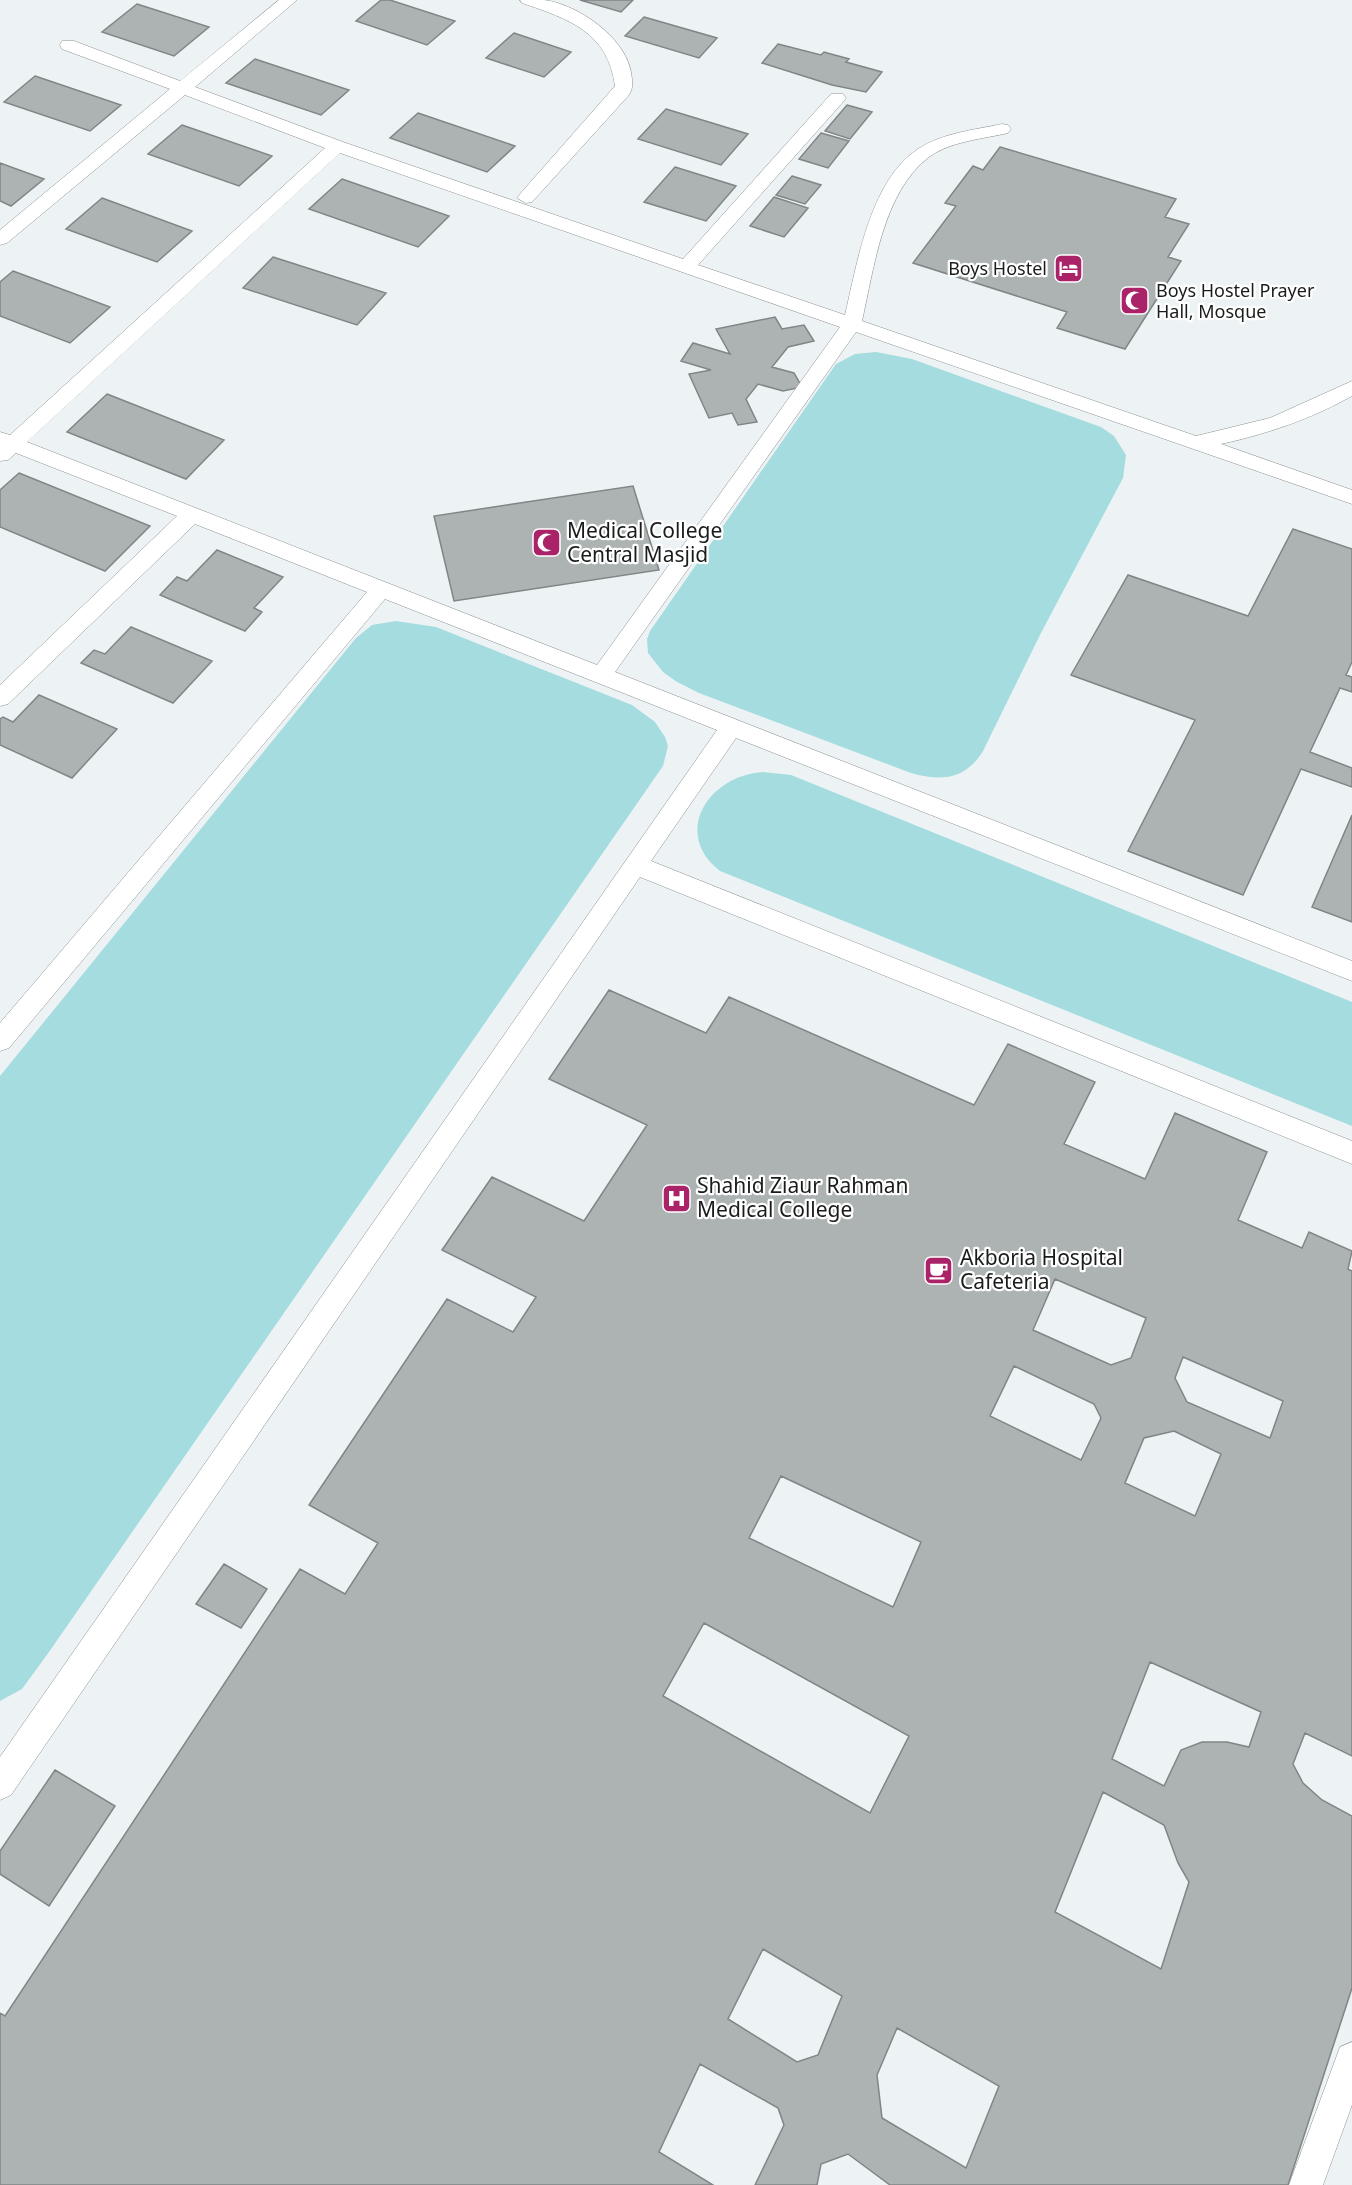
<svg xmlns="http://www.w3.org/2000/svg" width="1352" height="2185" viewBox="0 0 1352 2185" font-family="'Noto Sans',sans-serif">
<rect width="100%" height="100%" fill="#edf3f4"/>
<path fill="#a5dcdf" d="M 876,352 L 912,359 L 1101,427 L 1114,436 L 1126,455 L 1123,478 L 1041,633 L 983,751 C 966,779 942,782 911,773 L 699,693 L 677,682 L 663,672 L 648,653 L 647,639 L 650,631 L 836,364 L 855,354 Z
M 396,621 L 436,627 L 632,705 L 655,722 L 665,737 L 668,746 L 663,766 L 49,1652 L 22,1689 L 0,1701 L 0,1076 L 356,638 L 372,625 Z
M 763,772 L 791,775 L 1352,1002 L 1352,1126 L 720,871 C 671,833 709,775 763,772 Z"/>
<path fill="#adb2b3" stroke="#808585" stroke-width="1.5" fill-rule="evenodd" d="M 381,0 L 390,0 L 455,21 L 427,45 L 356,21 Z
M 580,0 L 633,0 L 621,12 Z
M 137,4 L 209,27 L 174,56 L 102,32 Z
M 644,17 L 717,38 L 699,58 L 625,36 Z
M 514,33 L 571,52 L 544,77 L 486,58 Z
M 778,44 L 821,55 L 824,52 L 849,59 L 846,62 L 882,72 L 866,92 L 832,85 L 762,63 Z
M 255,59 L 349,90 L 321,115 L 226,83 Z
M 35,76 L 121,105 L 90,131 L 4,102 Z
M 847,105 L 872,112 L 850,139 L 825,131 Z
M 666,109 L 748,134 L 721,165 L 638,139 Z
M 418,113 L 515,146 L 487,172 L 390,138 Z
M 182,125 L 272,156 L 239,186 L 148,154 Z
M 821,133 L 849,141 L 828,168 L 799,159 Z
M 1000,147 L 1176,199 L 1165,217 L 1189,224 L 1168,257 L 1181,261 L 1125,349 L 1057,328 L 1067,312 L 913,263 L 956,206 L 945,203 L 973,166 L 983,170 Z
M 0,163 L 44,179 L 11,206 L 0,201 Z
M 675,167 L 736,186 L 706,221 L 644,202 Z
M 792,176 L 821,185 L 805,204 L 776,195 Z
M 342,179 L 449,216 L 418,247 L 309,209 Z
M 774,197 L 808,208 L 784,237 L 750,226 Z
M 102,198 L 192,231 L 157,262 L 66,229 Z
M 273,257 L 386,293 L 357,325 L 243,288 Z
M 13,271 L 110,307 L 70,343 L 0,316 L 0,282 Z
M 775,317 L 782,329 L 804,325 L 814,341 L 788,347 L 772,367 L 794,373 L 802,387 L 783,391 L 758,384 L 746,399 L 757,422 L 738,425 L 732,413 L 709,418 L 689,374 L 711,370 L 681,361 L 693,343 L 730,354 L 716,329 Z
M 107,394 L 224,440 L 186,479 L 67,432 Z
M 19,473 L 150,526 L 105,571 L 0,527 L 0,490 Z
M 633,486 L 659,570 L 454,601 L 434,516 Z
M 1293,529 L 1352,549 L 1352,662 L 1346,675 L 1352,677 L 1352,692 L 1340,688 L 1310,752 L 1352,768 L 1352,787 L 1301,769 L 1243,895 L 1128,851 L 1195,720 L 1071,675 L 1128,575 L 1248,616 Z
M 217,550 L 283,577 L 254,608 L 262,612 L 245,631 L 160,595 L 177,577 L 187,581 Z
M 131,627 L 212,661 L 173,703 L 81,663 L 94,650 L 105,654 Z
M 39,695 L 117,729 L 72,778 L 0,745 L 0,719 L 3,717 L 13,722 Z
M 1352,815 L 1352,922 L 1312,907 Z
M 609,990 L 706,1033 L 729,997 L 974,1105 L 1008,1044 L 1095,1082 L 1064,1144 L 1145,1179 L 1175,1113 L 1267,1152 L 1238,1220 L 1302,1248 L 1309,1232 L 1352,1251 L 1348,1269 L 1352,1271 L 1352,1756 L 1305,1733 L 1293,1764 L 1303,1783 L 1322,1800 L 1352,1816 L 1352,1988 L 1288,2185 L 890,2185 L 848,2154 L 821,2164 L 817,2185 L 755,2185 L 784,2125 L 778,2108 L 700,2064 L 659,2152 L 713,2185 L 0,2185 L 0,2013 L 5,2016 L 300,1569 L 345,1594 L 378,1543 L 309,1505 L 447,1299 L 513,1332 L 536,1297 L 442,1250 L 492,1177 L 584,1221 L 647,1125 L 549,1079 ZM 1055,1279 L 1146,1318 L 1131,1358 L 1111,1365 L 1033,1330 ZM 1183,1357 L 1283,1401 L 1270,1438 L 1187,1402 L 1175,1378 ZM 1014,1366 L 1094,1404 L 1101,1418 L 1081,1460 L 990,1416 ZM 1174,1431 L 1221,1454 L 1195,1516 L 1125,1483 L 1144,1438 ZM 781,1476 L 921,1542 L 893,1607 L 749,1538 ZM 704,1623 L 909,1736 L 870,1813 L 663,1696 ZM 1150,1662 L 1261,1712 L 1249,1747 L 1227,1742 L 1202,1742 L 1181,1750 L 1164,1786 L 1112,1759 ZM 1103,1792 L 1164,1825 L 1178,1863 L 1189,1882 L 1161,1969 L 1055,1912 ZM 763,1949 L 842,1996 L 818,2055 L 797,2062 L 728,2019 ZM 897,2028 L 999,2086 L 966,2168 L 882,2118 L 877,2075 Z
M 224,1564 L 267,1589 L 241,1628 L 196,1604 Z
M 55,1770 L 115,1806 L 49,1906 L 0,1874 L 0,1851 Z"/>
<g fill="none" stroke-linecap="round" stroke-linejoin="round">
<defs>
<path id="service" d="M 279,0 L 297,0 L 195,87 L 343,142 L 683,259 L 831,94 L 843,94 L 846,98 L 843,102 L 698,265 L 845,315 C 857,264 870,180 918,149 C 942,133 974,130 1002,124 L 1008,125 L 1011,129 L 1008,133 C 983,139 951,141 929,157 C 883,192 874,268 862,321 L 1196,436 L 1270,418 L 1352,381 L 1352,396 C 1311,419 1267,434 1221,444 L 1352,490 L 1352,504 L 856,332 L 615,672 L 1352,961 L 1352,981 L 736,738 L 651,861 L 1352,1141 L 1352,1164 L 640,877 L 11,1795 L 0,1800 L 0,1757 L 717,730 L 385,599 L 9,1048 L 0,1051 L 0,1023 L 367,592 L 195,524 L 8,704 L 0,706 L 0,685 L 177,516 L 16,453 L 8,460 L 0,461 L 0,432 L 10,435 L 325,148 L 185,95 L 7,243 L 0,245 L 0,230 L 170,89 L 62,49 L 60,45 L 62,41 L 74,41 L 180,81 ZM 340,153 L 840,327 L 597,665 L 27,442 Z
M 520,0 C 527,0 536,0 544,0 C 577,4 625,37 631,72 C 632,80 634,87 629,95 L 532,202 L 526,203 L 517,198 L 520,194 L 615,86 C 608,32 569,19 522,3 Z
M 1352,2042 L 1352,2105 L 1323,2185 L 1289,2185 L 1340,2047 Z"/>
</defs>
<use href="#service" stroke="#8c9191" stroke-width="1"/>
<use href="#service" fill="#fff" fill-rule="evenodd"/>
</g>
<defs>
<symbol id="hotel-square" viewBox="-11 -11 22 22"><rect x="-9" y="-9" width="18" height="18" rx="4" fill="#aa2267" stroke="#fff"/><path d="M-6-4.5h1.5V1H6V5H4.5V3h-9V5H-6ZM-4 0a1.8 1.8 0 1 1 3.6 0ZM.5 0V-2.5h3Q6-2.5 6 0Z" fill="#fff"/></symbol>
<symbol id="mosque-square" viewBox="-11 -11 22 22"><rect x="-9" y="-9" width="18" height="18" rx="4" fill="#aa2267" stroke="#fff"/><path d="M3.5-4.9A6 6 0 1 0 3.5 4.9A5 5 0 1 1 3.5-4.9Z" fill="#fff"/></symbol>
<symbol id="hospital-square" viewBox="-11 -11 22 22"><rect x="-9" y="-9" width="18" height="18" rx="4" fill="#aa2267" stroke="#fff"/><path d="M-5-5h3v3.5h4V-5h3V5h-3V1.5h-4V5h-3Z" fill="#fff"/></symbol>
<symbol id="cafe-square" viewBox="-11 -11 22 22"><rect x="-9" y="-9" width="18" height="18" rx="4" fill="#aa2267" stroke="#fff"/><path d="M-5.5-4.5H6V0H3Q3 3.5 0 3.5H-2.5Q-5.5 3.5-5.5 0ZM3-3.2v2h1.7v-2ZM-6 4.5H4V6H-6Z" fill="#fff"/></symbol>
</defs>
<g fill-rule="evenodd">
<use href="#hotel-square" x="1052" y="252" width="33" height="33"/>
<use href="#mosque-square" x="1118" y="284" width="33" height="33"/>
<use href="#mosque-square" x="530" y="526" width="33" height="33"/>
<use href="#hospital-square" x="660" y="1182" width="33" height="33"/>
<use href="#cafe-square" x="922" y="1254" width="33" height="33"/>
</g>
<g text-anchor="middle" stroke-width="4.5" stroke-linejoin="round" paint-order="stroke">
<g font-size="18" fill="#1a1c1c" stroke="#fff" text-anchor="end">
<text x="1047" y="275">Boys Hostel</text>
<text x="1156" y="297" text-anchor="start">Boys Hostel Prayer<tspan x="1156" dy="21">Hall, Mosque</tspan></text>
</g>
<g font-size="21" fill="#1a1c1c" stroke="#fff" text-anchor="start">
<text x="567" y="538">Medical College<tspan x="567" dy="24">Central Masjid</tspan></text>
<text x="697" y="1193">Shahid Ziaur Rahman<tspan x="697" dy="24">Medical College</tspan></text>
<text x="960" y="1265">Akboria Hospital<tspan x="960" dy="24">Cafeteria</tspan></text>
</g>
</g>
</svg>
